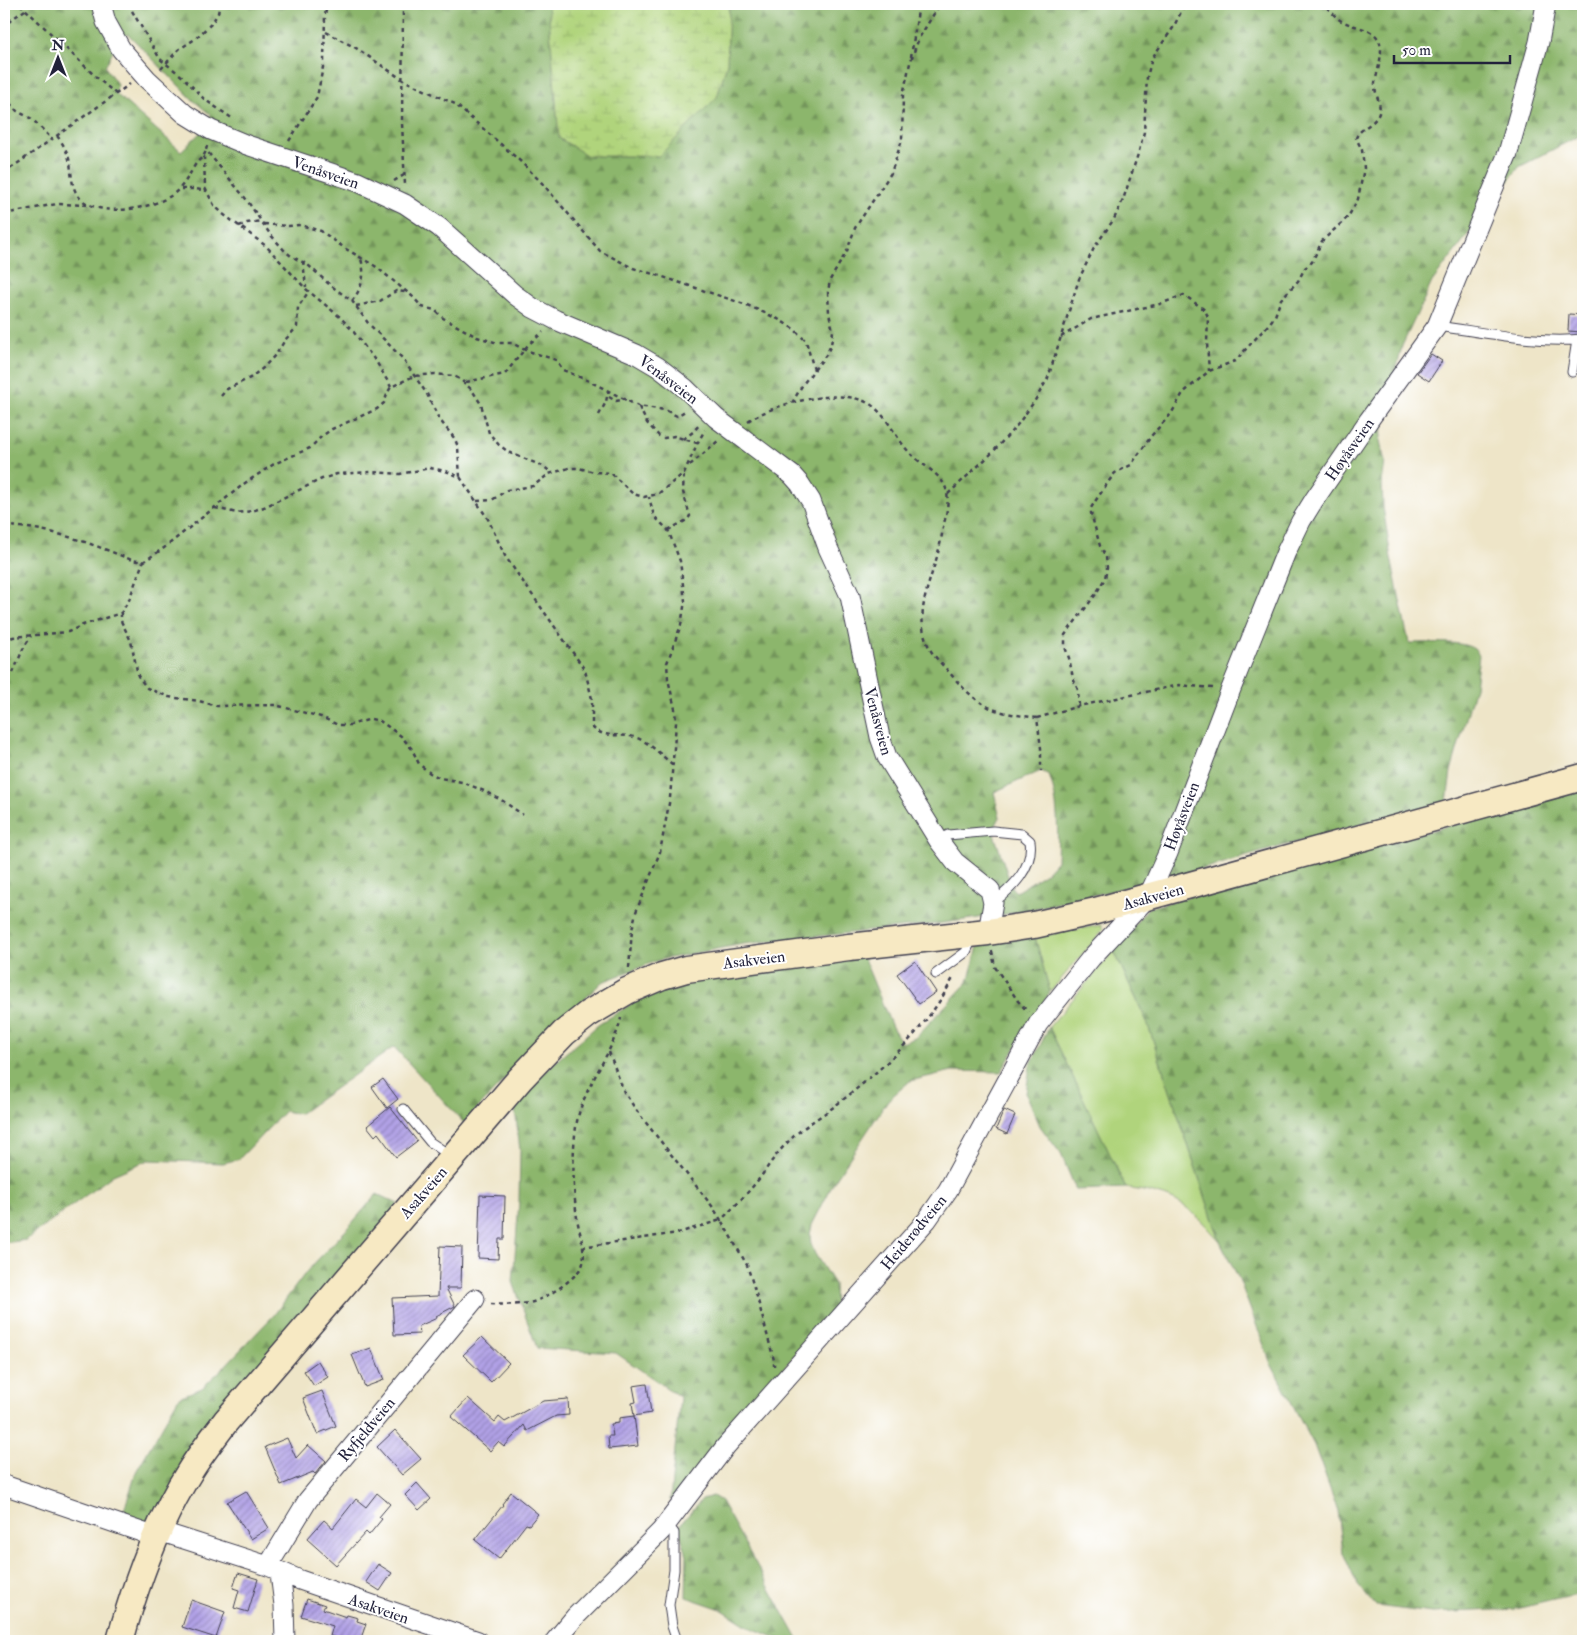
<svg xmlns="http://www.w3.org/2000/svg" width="1587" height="1645" viewBox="0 0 1587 1645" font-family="'IM FELL Double Pica',serif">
<defs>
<pattern id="forest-firs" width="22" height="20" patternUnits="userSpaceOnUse" patternTransform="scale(1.25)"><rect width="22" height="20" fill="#8cb66c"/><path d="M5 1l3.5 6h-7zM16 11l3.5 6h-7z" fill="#72945a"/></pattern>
<pattern id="wetland-marsh" width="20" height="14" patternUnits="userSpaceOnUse" patternTransform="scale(1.25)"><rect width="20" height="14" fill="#b0d47c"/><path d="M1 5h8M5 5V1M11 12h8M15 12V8" fill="none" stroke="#97b66c"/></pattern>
<pattern id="building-hatch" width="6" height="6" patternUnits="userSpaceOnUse" patternTransform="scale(1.25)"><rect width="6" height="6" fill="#b1a1e6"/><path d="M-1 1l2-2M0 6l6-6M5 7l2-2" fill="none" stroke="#9083bc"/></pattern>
</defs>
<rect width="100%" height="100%" fill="#fff"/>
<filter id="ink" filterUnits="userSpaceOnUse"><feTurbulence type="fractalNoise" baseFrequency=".02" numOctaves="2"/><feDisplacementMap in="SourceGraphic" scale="10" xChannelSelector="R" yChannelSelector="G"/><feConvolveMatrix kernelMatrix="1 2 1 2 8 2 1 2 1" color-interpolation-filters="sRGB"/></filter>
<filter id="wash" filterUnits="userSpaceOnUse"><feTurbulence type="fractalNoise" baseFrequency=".0096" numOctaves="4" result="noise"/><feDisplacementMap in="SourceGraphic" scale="20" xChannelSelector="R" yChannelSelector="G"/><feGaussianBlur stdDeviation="1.12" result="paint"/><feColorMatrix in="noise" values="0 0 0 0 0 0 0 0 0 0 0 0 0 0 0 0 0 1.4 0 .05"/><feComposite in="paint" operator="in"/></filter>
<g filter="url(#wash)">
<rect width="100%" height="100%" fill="#eee5c8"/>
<path fill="#b0d47c" stroke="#697b5c" d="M 1101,925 L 1103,930 L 1050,992 L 1035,937 Z
M 1114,951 L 1147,1022 L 1220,1241 C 1208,1228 1192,1209 1176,1201 C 1161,1193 1143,1191 1126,1188 L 1049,1027 Z"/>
<path fill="url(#forest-firs)" stroke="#576c54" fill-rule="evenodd" d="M 4,4 L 548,4 L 559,138 L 588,156 L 658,156 L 717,97 L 727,63 L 729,4 L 1583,4 L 1583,134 L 1519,167 L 1432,282 L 1402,346 L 1380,441 L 1385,462 L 1382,483 L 1383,507 L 1391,558 L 1409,643 C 1424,643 1462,640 1474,649 C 1476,650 1477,653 1479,655 L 1475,687 L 1451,771 L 1447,802 L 1314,837 L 1178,876 L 1013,913 L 936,924 L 743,944 L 659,960 L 602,982 L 539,1043 L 464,1123 L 394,1047 L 299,1114 L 285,1111 L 239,1159 L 223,1163 L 148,1160 L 113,1175 L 26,1240 L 4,1243 ZM 128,34 L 193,100 L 211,115 L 202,131 L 181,151 L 116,94 L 117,84 L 105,67 L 117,42 ZM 1041,771 L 1049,775 C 1059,801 1058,832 1057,861 L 1046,873 L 1016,892 L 1012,888 L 993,831 L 1000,817 L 994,792 Z
M 1583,789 L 1583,1593 L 1516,1609 L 1432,1613 L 1376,1606 L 1356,1582 L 1343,1553 L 1338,1511 L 1314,1445 L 1271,1364 L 1239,1279 L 1220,1241 L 1147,1022 L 1114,951 L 1148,908 Z
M 1035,937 L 1050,992 L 1001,1072 L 952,1071 L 910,1081 L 888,1100 L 835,1180 L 812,1225 L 810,1235 L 811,1244 L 815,1254 L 834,1284 L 835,1308 L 670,1501 L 680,1397 L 616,1353 L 537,1348 L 513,1282 L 519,1201 L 520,1150 L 514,1101 L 554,1063 L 598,1025 L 636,1001 L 706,978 L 862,954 L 892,1027 L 902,1043 L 915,1038 L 968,982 L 979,943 Z
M 1049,1027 L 1126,1188 L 1076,1190 L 1061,1154 L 1040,1126 L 1026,1093 L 1030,1066 Z
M 377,1194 L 398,1204 L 147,1524 L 131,1519 L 124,1510 L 137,1470 L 179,1397 L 202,1388 L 222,1369 L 274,1315 L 307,1271 L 346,1230 Z
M 713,1496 L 721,1501 L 799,1641 L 785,1641 L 751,1628 L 721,1609 L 686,1597 L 687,1555 L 678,1527 L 702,1499 Z"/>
<path fill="url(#wetland-marsh)" stroke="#697b5c" d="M 548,4 L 729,4 L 727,63 L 717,97 L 659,156 L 588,156 L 559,138 Z"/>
<g id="blocks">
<path fill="url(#building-hatch)" d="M 1569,314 L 1583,315 L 1582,332 L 1568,331 Z
M 1431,354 L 1442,361 L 1429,381 L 1417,373 Z
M 915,961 L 936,992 L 919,1004 L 897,974 Z
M 383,1079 L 398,1099 L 387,1108 L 372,1087 Z
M 390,1107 L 417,1141 L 396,1157 L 378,1133 L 375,1136 L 367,1126 Z
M 1004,1110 L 1015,1115 L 1007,1134 L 996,1129 Z
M 480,1195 L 505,1196 L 504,1239 L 499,1239 L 498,1259 L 478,1258 Z
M 440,1246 L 462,1247 L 461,1288 L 446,1288 L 455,1306 L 436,1316 L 437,1318 L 419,1326 L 420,1334 L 394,1335 L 392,1298 L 438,1296 Z
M 482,1337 L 509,1363 L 491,1382 L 463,1355 Z
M 371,1348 L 384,1380 L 365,1387 L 352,1355 Z
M 318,1361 L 328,1377 L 314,1386 L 304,1371 Z
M 647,1384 L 651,1413 L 634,1416 L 632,1403 L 636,1402 L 633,1386 Z
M 322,1391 L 336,1426 L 317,1434 L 303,1398 Z
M 468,1398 L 495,1422 L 499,1417 L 505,1422 L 543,1401 L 568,1399 L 569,1415 L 556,1416 L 527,1431 L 524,1425 L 504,1447 L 498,1442 L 490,1451 L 451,1417 Z
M 634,1416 L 638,1446 L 609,1449 L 608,1436 L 613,1436 L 611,1424 L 619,1423 L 619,1418 Z
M 395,1430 L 421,1459 L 402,1475 L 377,1447 Z
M 287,1438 L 296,1458 L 308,1445 L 326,1461 L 315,1474 L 313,1472 L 281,1485 L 265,1447 Z
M 417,1483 L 431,1499 L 419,1510 L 405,1495 Z
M 246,1491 L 269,1528 L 251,1539 L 227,1502 Z
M 511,1492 L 538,1514 L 529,1525 L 526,1524 L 499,1559 L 475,1540 L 503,1505 L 502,1504 Z
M 377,1493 L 390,1504 L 379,1517 L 382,1519 L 369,1535 L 366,1532 L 336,1565 L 307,1539 L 324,1520 L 333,1528 L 356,1499 L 366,1507 Z
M 378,1564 L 392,1573 L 380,1591 L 366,1582 Z
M 238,1573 L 258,1579 L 248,1612 L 234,1608 L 239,1590 L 233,1588 Z
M 307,1599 L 325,1605 L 323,1609 L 346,1617 L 347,1615 L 358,1618 L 357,1621 L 366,1624 L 360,1641 L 336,1641 L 337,1638 L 330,1636 L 333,1626 L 301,1616 Z
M 191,1600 L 225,1612 L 216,1638 L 182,1627 Z"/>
</g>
</g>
<g filter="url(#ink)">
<use href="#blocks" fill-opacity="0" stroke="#413f50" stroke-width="1"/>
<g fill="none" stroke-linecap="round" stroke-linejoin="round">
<defs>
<path id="service" d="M 1437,326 C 1483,332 1538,344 1583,339
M 1572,372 L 1577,340
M 939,841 L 948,835 L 993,831 L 1022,834 L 1030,841 C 1034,868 1012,888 993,903
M 936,974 L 966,952 L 973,936
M 403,1109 L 430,1142 L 451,1156
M 667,1524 L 674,1533 L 674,1570 L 669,1605 L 672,1626 L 677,1641"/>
<path id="minor" d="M 101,4 L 106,22 L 121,49 L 147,79 L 185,114 L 211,130 L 247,145 L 358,182 L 405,204 L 439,227 L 515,295 L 533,308 L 556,320 L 636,354 L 658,367 L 685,388 L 716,418 L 792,475 L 800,484 L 811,501 L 828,548 L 850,596 L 880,737 L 887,757 L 939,841 L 955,862 L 990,890 L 993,903 L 988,932
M 4,1485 L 156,1537
M 159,1531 L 268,1566 L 300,1580 L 478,1641
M 268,1566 L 308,1500 L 475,1299
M 280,1573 L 284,1605 L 285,1641
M 555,1641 L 575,1617 L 661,1531 L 726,1446 L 927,1220 L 948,1190 L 1038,1024 L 1091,958 L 1148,897 L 1168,853 L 1231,689 L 1286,552 L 1301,521 L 1314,500 L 1369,420 L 1437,326 L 1508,153 L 1539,42 L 1546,4"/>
<path id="secondary" d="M 120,1641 C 136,1582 157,1523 190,1471 C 201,1453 214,1437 226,1421 L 520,1079 L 564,1033 L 588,1014 L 627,991 L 662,976 L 686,969 L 849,947 L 988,932 L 1034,925 L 1092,912 L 1583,777"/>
</defs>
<use href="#service" stroke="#413f50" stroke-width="11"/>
<use href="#minor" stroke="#413f50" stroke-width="21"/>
<use href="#secondary" stroke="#413f50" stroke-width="29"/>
<path stroke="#413f50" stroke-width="2.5" stroke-dasharray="4 4" stroke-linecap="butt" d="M 20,4 L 95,76 L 116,94
M 128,4 L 160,59 L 183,77 L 204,99 L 233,119
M 403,4 L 402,123 L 405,185
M 4,28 L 12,19 L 25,10
M 326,32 L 356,48 L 403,80 L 455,104 L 520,161 L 542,183 L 600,251 L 633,268 L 660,276 L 747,305 L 778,319 L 794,329 L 806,341 L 814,370
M 911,57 L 919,4
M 161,69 L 178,50 L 195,39 L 212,23 L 218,13 L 220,4
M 4,84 L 6,87 L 5,97
M 4,97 L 17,111 L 32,119 L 52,139
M 57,136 C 63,143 68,153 70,163 C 72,175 71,190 81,199 C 100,218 152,209 172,195 C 183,187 188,177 195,165 C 199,159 204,158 206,150
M 289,141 L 317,97 L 324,62 L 325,14 L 328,4
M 207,146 L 206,150 L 246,199 L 270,234 L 284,250 L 291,256 L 308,265 L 330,285 L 352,301 L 368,323 L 402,358 L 427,394 L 439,419 L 455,439 L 458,447 L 460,477
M 204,156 L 205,188 L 214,205 L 223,214 L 266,246 L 306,289 L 340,317 L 353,331 L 377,363 L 391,387
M 4,173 L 130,84
M 394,181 L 404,175
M 181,189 L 196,189 L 207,191
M 4,214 L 57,204 L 89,205
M 264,224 L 288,226 L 300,225 L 321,231 L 346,249 L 375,266 L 412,296 L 422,307 L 435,310 L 443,318 L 468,332 L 477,337 L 498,343 L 512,343 L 525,350 L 550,358 L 556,360 L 563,370 L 589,381 L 638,406 L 665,410 L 677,416 L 685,411
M 239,226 L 247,223 L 262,221
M 303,261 L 306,287
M 352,301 C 362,288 366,275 361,259
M 356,306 L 380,301 L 396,291 L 405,292
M 1061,337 L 1091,319 L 1160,304 L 1184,295 L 1205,310 L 1208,317 L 1207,343 L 1209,371
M 466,382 L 505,374 L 528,345 L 543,332
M 221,396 L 227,389 L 250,378 L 263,368 L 277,353 L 285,340 L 297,327 L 298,307 L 309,291
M 609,397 L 616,401 L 626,399
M 792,403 L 803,384 L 826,355 L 831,345 L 833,331 L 829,313 L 828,292 L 830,280 L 847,251 L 855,228 L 891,173 L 902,140 L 903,95 L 910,63 L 919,38 L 940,4
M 639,407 L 647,423 L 659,436 L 664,438 L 674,436 L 697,443
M 599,415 L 606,402 L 608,391
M 748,421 C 775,403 847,384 874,407 C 890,420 897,441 912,455 C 923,466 945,476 947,493 C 949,504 946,516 943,527 C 942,536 940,545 938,553 C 930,583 914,614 928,645 C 932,655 942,664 949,672 C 959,684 971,697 985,705 C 1000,714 1020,715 1037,718 L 1041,748 L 1041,771
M 683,439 L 693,432 L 699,425
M 690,465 L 718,441
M 948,494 L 992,453 L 1018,424 L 1034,402 L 1048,378 L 1079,279 L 1094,248 L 1114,219 L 1123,200 L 1139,151 L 1144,132 L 1147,77 L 1152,58 L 1173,28 L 1185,4
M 477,501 L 492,500 L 507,490 L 533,486 L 549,474 L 569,468 L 579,468 L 594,472 L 611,473 L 633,494 L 644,497 L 658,494 L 684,473 L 698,442 L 705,430
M 215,508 L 237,513 L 252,511 L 264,507 L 322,479 L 337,474 L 371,472 L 400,474 L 430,468 L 446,471 L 460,477 L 488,519 L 505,556 L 585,670 L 592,699 L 592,727 C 605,740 621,732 637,738 C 649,742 662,756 672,764
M 4,526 C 49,527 90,543 132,560 L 143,562 L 164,548 L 245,483 L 274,464 L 310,448 L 322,436 L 332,429 L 377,409 L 384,403 L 388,392 L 391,387 L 414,376 L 435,374 L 453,376 L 460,379 L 472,390 L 481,404 L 489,433 L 499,445 L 510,453 L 543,466 L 552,473
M 668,530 L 687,520 L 690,516 L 683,492 L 684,473
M 121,613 L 121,621 L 131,641 L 138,676 L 147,688 L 169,697 L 199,701 L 217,706 L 275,705 L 321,717 L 338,725 L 350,725 L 371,719 L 380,721 L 401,736 L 412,749 L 419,764 L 430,773 L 440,778 L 462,782 L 484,791 L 503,801 L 523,815
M 4,641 L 13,637 L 68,632 L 83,625 L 121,613 L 129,600 L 143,562
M 13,673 L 23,649 L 31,636
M 1079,706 L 1078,690 L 1073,678 L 1069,658 L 1065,647 L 1065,635 L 1096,594 L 1105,578 L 1107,568 L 1106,557 L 1100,546 L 1091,513 L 1091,508 L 1096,500 L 1109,481 L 1115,473 L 1131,465 L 1152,435 L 1171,414 L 1183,393 L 1209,371 L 1235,361 L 1269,324 L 1275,316 L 1281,299 L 1298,281 L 1305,268 L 1312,262 L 1322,241 L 1348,217 L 1358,199 L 1364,168 L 1362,150 L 1356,138 C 1360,127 1375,125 1379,113 C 1382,103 1374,94 1375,83 C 1377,72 1381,61 1381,49 C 1380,28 1358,29 1344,22 C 1336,19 1330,10 1324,4
M 1037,718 L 1079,706 L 1179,685 L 1213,688
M 992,951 L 995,967 L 1018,1001 L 1028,1012
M 629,968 L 632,930 L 636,912 L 660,852 L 670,798 L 676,723 L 675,709 L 668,679 L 667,663 L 681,625 L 685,601 L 680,561 L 668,530 L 654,516 L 649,497
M 609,1052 L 624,1092 L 639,1114 L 712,1206 L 721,1220 C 735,1206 750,1191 762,1175 C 771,1162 779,1150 791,1139 C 805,1125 824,1115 840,1102 C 885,1067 928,1028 954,976
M 582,1247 L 678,1233 L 721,1220 L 747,1265 L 757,1297 L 774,1360 L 774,1366
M 491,1304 C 505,1305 520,1305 533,1302 C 546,1298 580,1277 583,1263 C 586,1250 579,1232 577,1218 C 573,1190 572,1154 576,1127 C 582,1087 612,1057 621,1018"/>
<use href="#service" stroke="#fff" stroke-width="9"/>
<use href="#minor" stroke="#fff" stroke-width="19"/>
<use href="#secondary" stroke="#f7e9c3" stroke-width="26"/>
</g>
</g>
<g text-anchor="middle" stroke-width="4" stroke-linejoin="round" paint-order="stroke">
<g font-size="16" fill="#22223b" stroke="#fff">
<text transform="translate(326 172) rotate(19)" y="6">Venåsveien</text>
<text transform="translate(669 379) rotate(37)" y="6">Venåsveien</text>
<text transform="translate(1349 449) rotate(-55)" y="6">Høyåsveien</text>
<text transform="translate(879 721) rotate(75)" y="6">Venåsveien</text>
<text transform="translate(1181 816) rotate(-69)" y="6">Høyåsveien</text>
<text transform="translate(1153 896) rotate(-15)" y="6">Asakveien</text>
<text transform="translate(754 959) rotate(-7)" y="6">Asakveien</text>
<text transform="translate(423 1192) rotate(-49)" y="6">Asakveien</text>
<text transform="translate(913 1232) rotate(-50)" y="6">Heiderødveien</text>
<text transform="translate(366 1429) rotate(-50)" y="6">Ryfjeldveien</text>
<text transform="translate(379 1608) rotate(19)" y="6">Asakveien</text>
</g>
</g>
<rect width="1587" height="1645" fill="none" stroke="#fff" stroke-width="20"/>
<g transform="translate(58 58)" stroke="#ffffff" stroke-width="4" paint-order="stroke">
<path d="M0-4L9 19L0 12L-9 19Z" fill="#22223b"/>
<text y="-8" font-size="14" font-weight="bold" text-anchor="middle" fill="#22223b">N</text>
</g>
<path d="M1394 55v8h116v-8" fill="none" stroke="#22223b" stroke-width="2.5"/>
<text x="1402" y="55" font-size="15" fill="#22223b" stroke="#ffffff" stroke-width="4" paint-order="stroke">50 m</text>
</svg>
